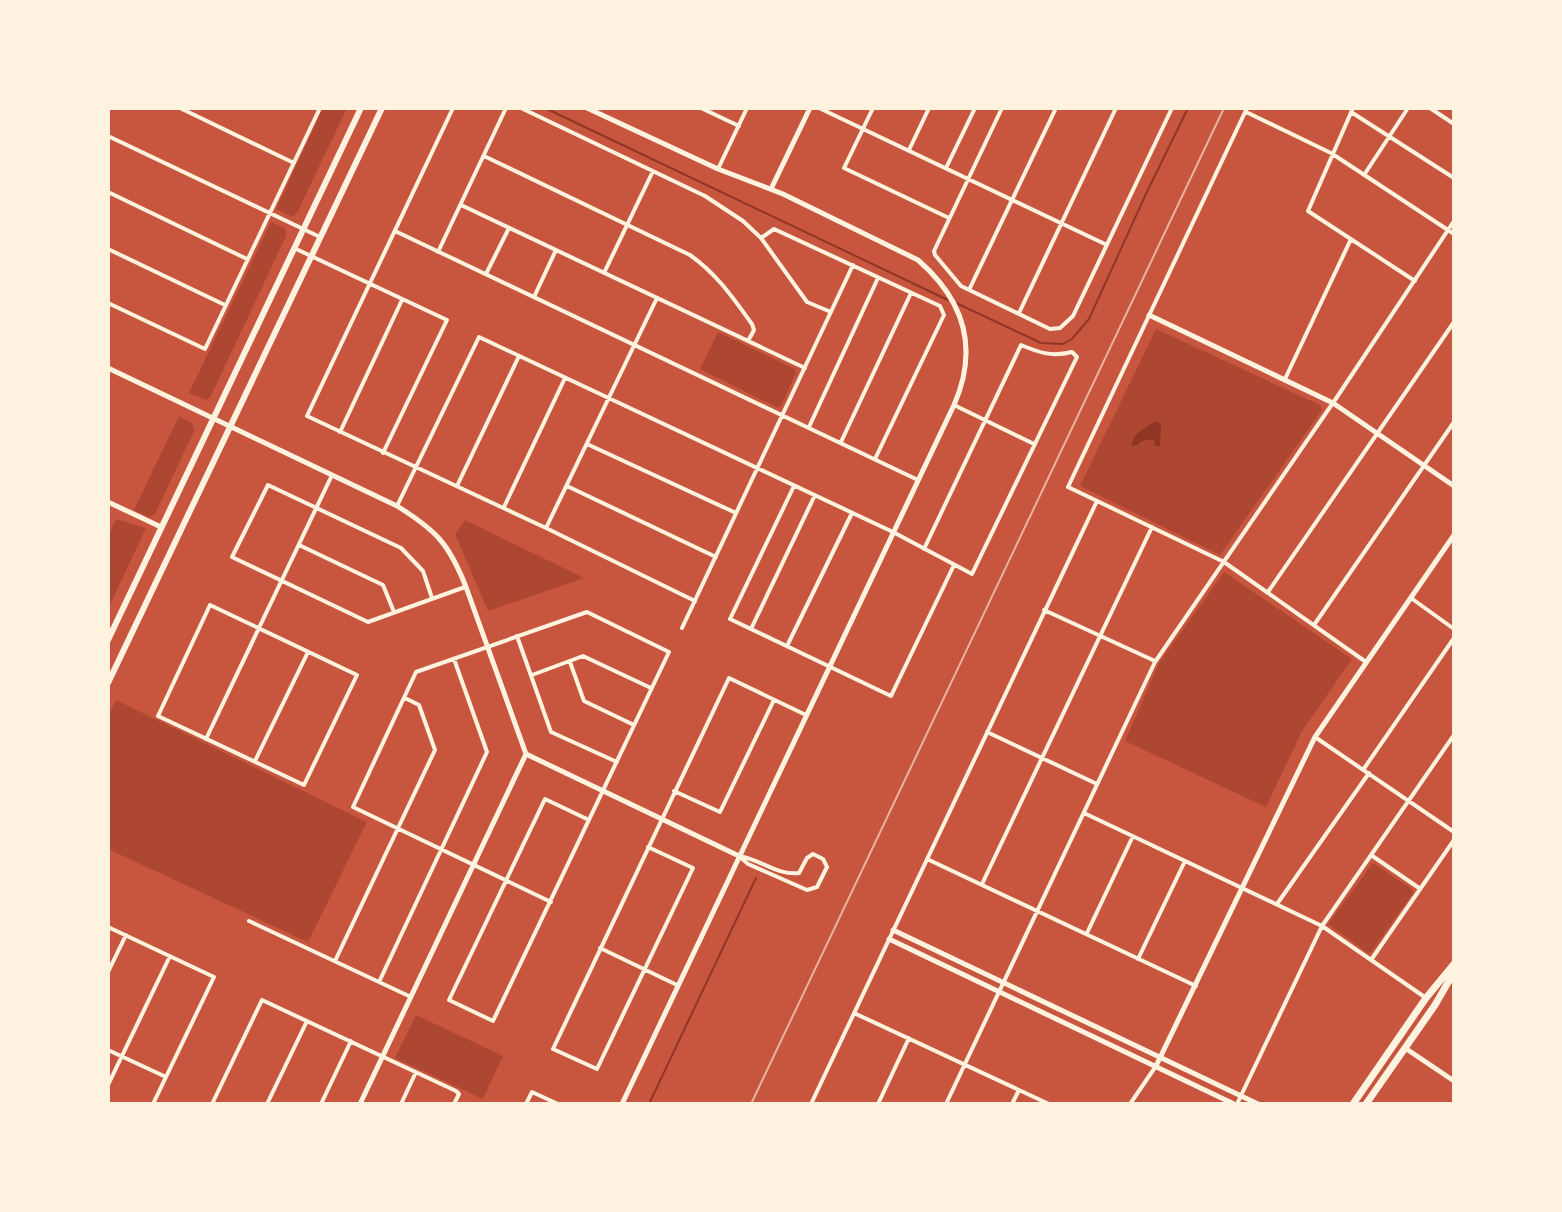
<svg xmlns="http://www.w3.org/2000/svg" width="1562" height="1212" viewBox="0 0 1562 1212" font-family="'Archivo Narrow',sans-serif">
<rect width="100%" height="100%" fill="#c8553d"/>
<path fill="#ae4732" d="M 323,108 L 347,108 L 297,213 L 292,217 L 276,209 Z
M 271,222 L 286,229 L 286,236 L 210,398 L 206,400 L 189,393 Z
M 1156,329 L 1320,405 L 1322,410 L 1220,555 L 1080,486 Z
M 718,332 L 795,369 L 796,373 L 781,406 L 778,408 L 700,369 Z
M 179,416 L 192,423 L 194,431 L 155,514 L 149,517 L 134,510 Z
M 116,519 L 146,528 L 108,609 L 108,537 Z
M 465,520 L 584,578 L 488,611 L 455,534 Z
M 1224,572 L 1352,659 L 1302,731 L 1266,807 L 1125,741 L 1159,663 Z
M 116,700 L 367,822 L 308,942 L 108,849 L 108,717 Z
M 1373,863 L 1412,889 L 1413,893 L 1371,952 L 1368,953 L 1328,924 Z
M 416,1015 L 503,1056 L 483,1099 L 395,1058 Z"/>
<path fill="#8f3625" d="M 1155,421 L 1161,424 L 1160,446 L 1155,446 L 1154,440 C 1149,439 1140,440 1138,445 L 1131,446 L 1135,435 Z"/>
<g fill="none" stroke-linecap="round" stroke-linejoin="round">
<path stroke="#8f3625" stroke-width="2" d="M 545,108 L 948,300
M 954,302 L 1041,343 L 1063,344 L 1072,339 L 1089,319 L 1145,196 L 1188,108
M 649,1104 L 756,878"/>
<path stroke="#fff3e0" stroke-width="4" d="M 180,108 L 294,163
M 453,108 L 307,416 L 546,528 L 695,601
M 521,108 L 705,196 L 743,221 L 761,238 L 807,302 L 831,312
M 701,108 L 739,126
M 819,108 L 1107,245
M 873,108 L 844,168 L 949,218
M 1002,108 L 934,251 L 935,255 L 961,286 L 1050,329 L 1060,328 L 1073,316 L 1172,108
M 1247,108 L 1068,487 L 1224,562 L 1366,662
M 1353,108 L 1308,211 L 1415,281
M 1430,108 L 1454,124
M 1246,112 L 1331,153 L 1454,234
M 1351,112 L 1454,178
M 108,136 L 320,237
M 909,150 L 929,108
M 484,156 L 690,255 C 717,274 733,298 752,324 L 754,330 L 748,341
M 946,168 L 975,108
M 718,169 L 747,108
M 1364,175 L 1408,108
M 108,192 L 247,259
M 461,205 L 805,368
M 395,231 L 918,480
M 761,238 L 774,229 L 940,306 L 944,315 L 875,459
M 294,248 L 447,320 L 383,453
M 108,249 L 225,305
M 438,252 L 506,108
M 604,273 L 653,171
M 486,274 L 509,228
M 969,290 L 1056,108
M 534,297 L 556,250
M 108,303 L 205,349 L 320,108
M 1019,313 L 1116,108
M 1285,379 L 1351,239
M 954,405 L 1034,444
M 809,427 L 878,278
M 340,432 L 402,300
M 841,442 L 911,293
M 587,444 L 736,513
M 457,486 L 519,356
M 567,486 L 716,557
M 794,486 L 730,619 L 891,696 L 954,565
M 397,506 L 479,337 L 893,532 L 972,574 L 1077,357 L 1072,352 C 1052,357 1040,353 1021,345 L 924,549
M 504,507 L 565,378
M 546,528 L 657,298
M 299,545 L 383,585 L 394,612
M 1268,592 L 1454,322
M 432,598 L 423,571 L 401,548 L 268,485 L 232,557 L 368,622 L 465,587
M 1411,598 L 1454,629
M 210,605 L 357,675 L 304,785 L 158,716 Z
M 1044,610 L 1155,661
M 1314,625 L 1454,422
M 682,628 L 853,265
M 751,629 L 815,495
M 517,636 L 551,732 L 617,762
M 787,646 L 852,513
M 570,662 L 584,701 L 634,725
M 532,675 L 583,656 L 651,688
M 987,732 L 1097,784
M 1315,737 L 1454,832
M 206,739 L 332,475
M 255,761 L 308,652
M 1363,770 L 1454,638
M 674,791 L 720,812 L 774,700
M 1084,813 L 1322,926 L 1426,998
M 648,847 L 693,868 L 597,1069 L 553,1049 L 729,678 L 806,715
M 813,854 L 823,859 L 827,867 L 817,887 L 807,890 L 748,864 L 739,856 C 760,859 778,876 799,873 L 807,858 Z
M 1371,855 L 1419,888
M 927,859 L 1196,986
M 982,884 L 1152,527
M 551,902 C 485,871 419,839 353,807 L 416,672 L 587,612 L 669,652 L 493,1021 L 449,1000 L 545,799 L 589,820
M 1277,904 L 1369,773
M 249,921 L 411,997
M 108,927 L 214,977 L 153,1104
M 1087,933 L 1133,836
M 600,948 L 677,985
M 1138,959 L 1185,861
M 1371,960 L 1454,840
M 335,961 L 435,750 L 419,705 L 405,698
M 108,972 L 126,935
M 379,982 L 487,752 L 454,659
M 854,1013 L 1049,1104
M 108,1050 L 166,1077
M 108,1085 L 170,956
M 212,1104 L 262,1000 L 456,1091 L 459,1094 L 454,1104
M 267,1104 L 307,1021
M 321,1104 L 351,1041
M 401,1104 L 416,1072
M 526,1104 L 532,1092 L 558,1104
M 811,1104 L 1097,501
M 878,1104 L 909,1038
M 946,1104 L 1155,662 L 1337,397 L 1454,221
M 1012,1104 L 1019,1090
M 1130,1104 L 1156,1066
M 1237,1104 L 1322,926 L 1454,735"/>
<path stroke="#fff3e0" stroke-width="5" d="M 587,108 L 718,169 L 783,194 L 918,260 C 964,300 979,348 954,405 L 622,1104
M 771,189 L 810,108
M 1149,315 L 1333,403 L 1454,486
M 108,368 L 397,506 C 437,531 449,544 466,587 L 526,754 L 360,1104
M 108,502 L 161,527
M 526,754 L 739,856
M 893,930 L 1258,1104
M 889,939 L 1234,1104
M 1405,1048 L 1454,1081
M 1156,1066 L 1315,737 L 1454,535"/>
<path stroke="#fff3e0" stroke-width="6" d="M 108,640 L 361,108
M 108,683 L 382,108"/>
<path stroke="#fff3e0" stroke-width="7" d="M 1353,1104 L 1426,998 L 1454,964
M 1366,1104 L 1435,1005 L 1454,972"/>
<path stroke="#e9b49f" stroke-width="2" d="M 751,1104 L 1224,108"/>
</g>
<rect width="1562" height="1212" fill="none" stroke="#fff3e0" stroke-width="220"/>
</svg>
